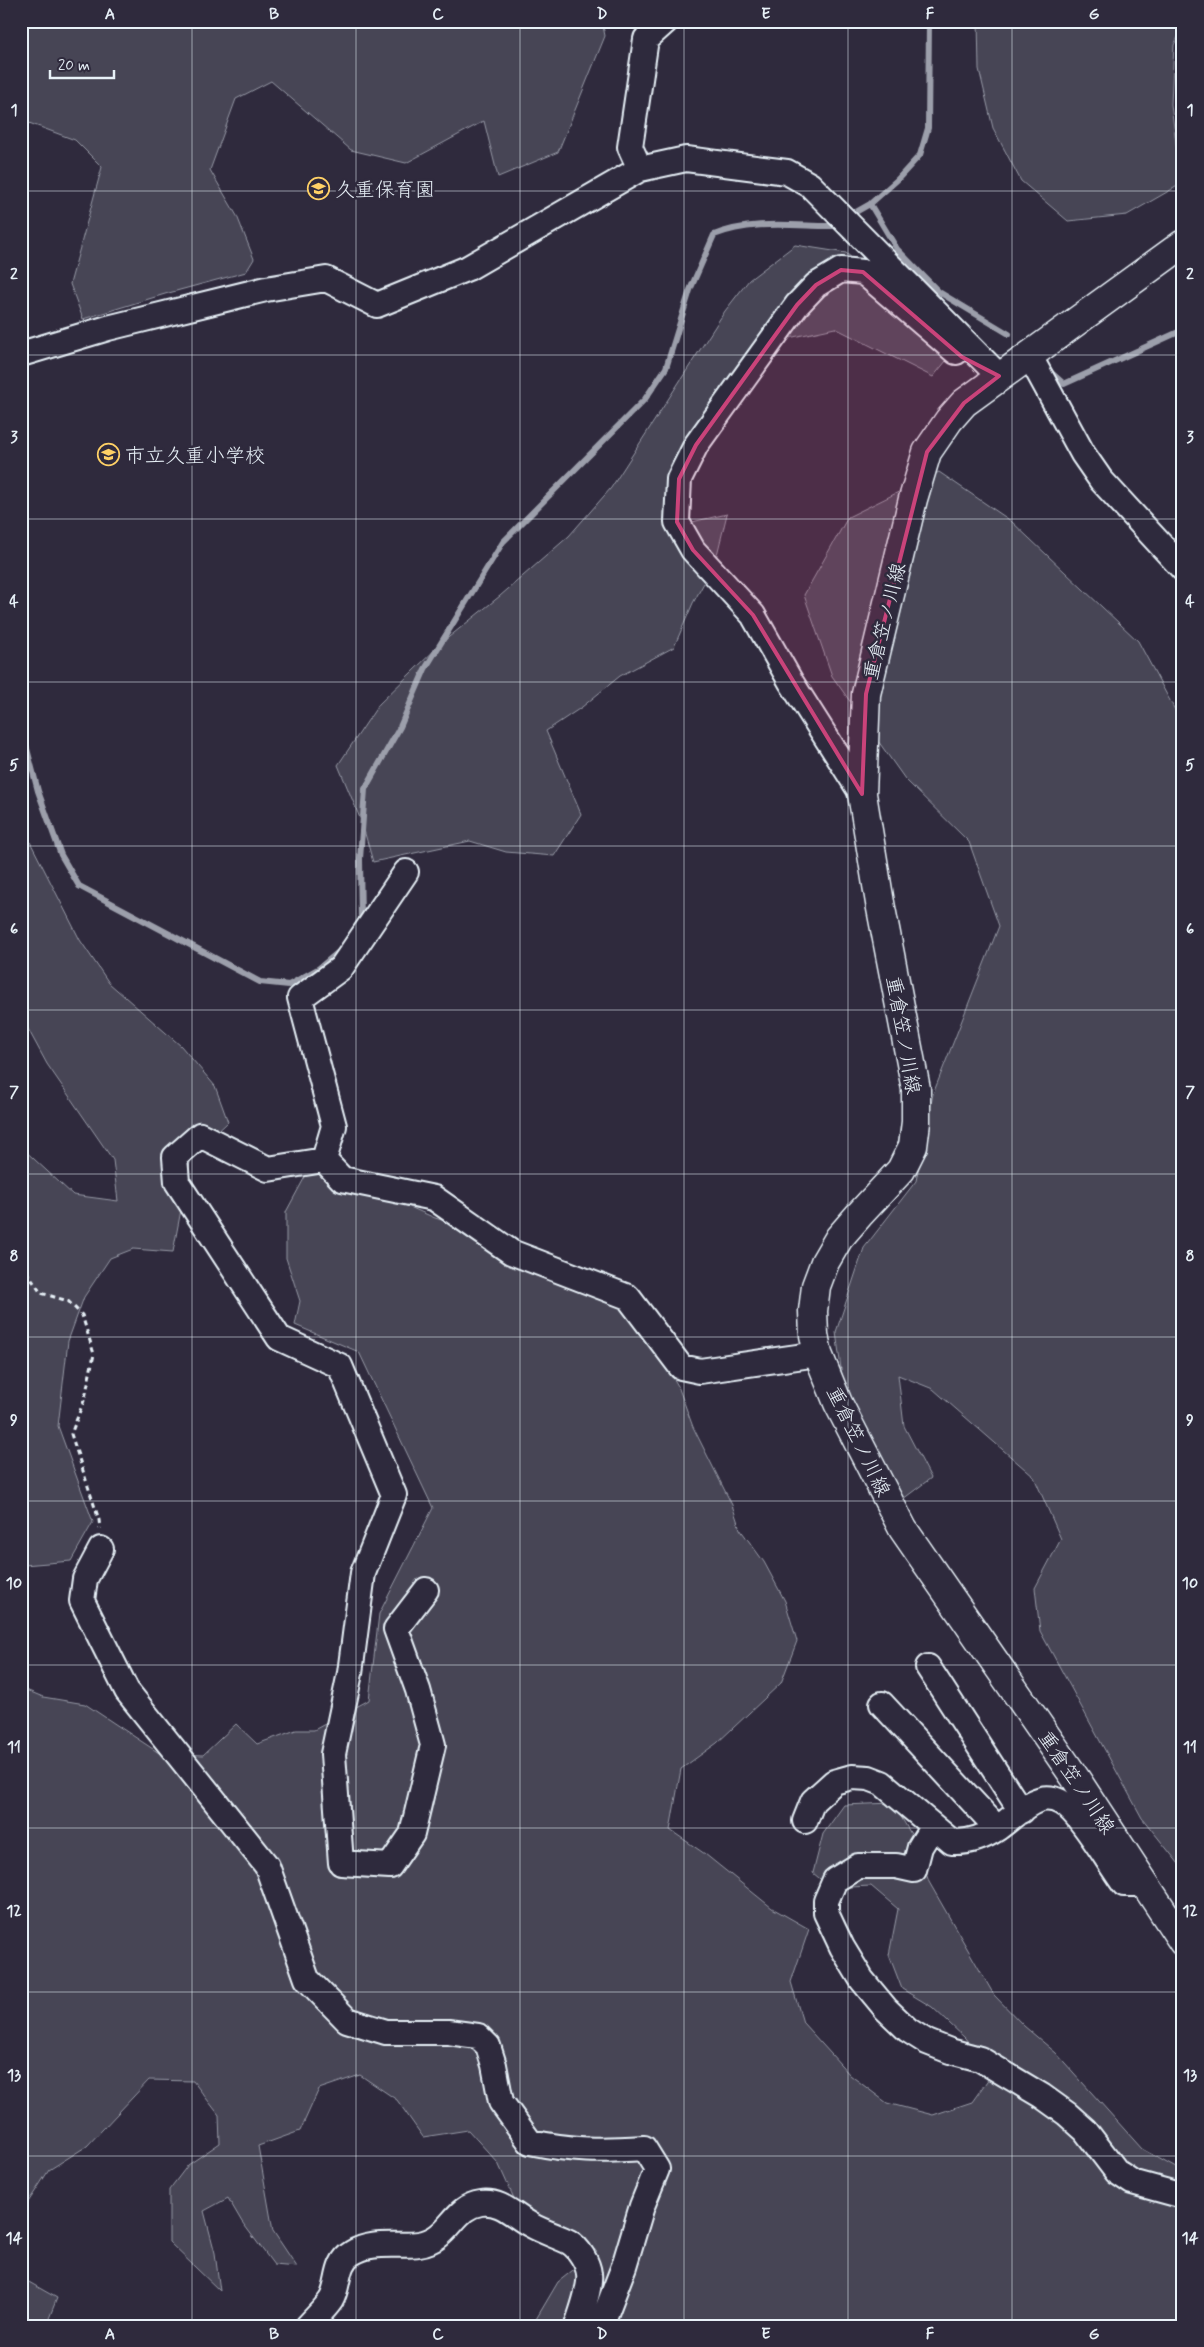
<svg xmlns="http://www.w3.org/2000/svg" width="1204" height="2347" viewBox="0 0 1204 2347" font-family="Mynerve,'Klee One',sans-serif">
<rect width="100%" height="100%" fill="#2f2a3d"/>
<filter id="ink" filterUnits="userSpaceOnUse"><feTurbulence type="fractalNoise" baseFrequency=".02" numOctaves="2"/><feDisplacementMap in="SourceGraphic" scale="10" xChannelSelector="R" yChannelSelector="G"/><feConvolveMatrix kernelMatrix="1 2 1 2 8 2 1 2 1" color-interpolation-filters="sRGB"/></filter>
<g filter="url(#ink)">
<path fill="#464455" stroke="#979aa6" d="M 21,21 L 602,21 L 605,36 L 558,152 L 498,177 L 484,121 L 406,163 L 351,150 L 271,81 L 236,99 L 210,170 L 237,216 L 254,259 L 246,272 L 165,294 L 83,319 L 70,284 L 102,167 L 75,140 L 21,120 Z
M 978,21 L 1183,21 L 1183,27 L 1174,45 L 1171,104 L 1181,184 L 1127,215 L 1068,221 L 1021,181 L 993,128 L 979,69 Z
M 795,245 L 846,253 L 888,289 L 924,329 L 946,361 L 933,377 L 835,328 L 784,339 L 696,439 L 674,526 L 727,514 L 715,563 L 693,603 L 674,647 L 620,676 L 582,707 L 546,731 L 581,814 L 554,856 L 506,852 L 470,841 L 373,862 L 362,823 L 338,765 L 379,704 L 444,641 L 500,596 L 569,536 L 611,488 L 725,311 L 749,280 Z
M 939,472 L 1011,521 L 1138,641 L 1183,725 L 1183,1869 L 1142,1818 L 1040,1631 L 1035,1588 L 1061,1539 L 1034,1477 L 933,1389 L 898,1375 L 904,1426 L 931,1478 L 903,1499 L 848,1419 L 836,1332 L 864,1248 L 916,1181 L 933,1094 L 999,926 L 969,842 L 905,779 L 832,676 L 804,595 L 848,517 Z
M 21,824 L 80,940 L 109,983 L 181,1046 L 215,1086 L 228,1122 L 191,1157 L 173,1252 L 133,1249 L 110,1258 L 84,1297 L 68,1341 L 58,1426 L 93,1522 L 71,1561 L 24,1565 L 21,1568 L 21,1147 L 73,1195 L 118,1201 L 113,1160 L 47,1064 L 21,1016 Z
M 350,1170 L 396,1201 L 435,1218 L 475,1230 L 592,1288 L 628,1312 L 655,1347 L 678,1386 L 693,1427 L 732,1505 L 740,1529 L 764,1562 L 785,1601 L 797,1641 L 781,1683 L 717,1743 L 681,1769 L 670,1830 L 705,1854 L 772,1908 L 809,1929 L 791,1982 L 803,2023 L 850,2075 L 887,2103 L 933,2115 L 972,2102 L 992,2074 L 965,2038 L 932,2007 L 902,1989 L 889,1955 L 898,1909 L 871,1886 L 831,1888 L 813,1873 L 823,1834 L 844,1805 L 893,1803 L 915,1841 L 929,1882 L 994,1995 L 1024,2026 L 1056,2053 L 1142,2149 L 1183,2172 L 1183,2326 L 532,2326 L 558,2282 L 597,2251 L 554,2230 L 517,2205 L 498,2163 L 468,2130 L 423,2137 L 397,2100 L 360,2075 L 319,2089 L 300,2131 L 258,2146 L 273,2231 L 297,2267 L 274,2265 L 242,2222 L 228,2198 L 204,2211 L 215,2253 L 220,2291 L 169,2242 L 169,2190 L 188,2165 L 220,2143 L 219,2115 L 193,2081 L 149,2080 L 87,2146 L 49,2170 L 21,2213 L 21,1688 L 43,1697 L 85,1704 L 159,1753 L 203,1755 L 236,1724 L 257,1744 L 296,1730 L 314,1730 L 369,1700 L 379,1614 L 433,1508 L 359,1352 L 295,1325 L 300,1301 L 286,1258 L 286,1212 L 306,1175 Z
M 21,2272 L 27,2281 L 57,2298 L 46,2326 L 21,2326 Z"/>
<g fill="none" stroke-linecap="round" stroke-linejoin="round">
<path stroke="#9c9fab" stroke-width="6" d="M 870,204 L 897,249 L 939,292 L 1009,334
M 847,217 L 870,204 L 897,180 L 920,155 L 928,128 L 929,21
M 1047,369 L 1064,384 L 1183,330
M 21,726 L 38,791 L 61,855 L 79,886 L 260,982 L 289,985 L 318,969 L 342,949
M 358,924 L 361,920 L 360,859 L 365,789 L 400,727 L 425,669 L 503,542 L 645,399 L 666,368 L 690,290 L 714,235 C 749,221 786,225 823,226 L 832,226 L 838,222"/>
<defs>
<path id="minor" d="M 640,169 L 630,147 L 646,39 L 666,21
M 21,354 L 108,328 L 266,289 L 326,279 L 377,305 L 468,268 L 640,169 L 686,159 L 787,172 L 810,185 L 999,376
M 1029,355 L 1083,454 L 1101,480 L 1183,569
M 862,794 L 791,682 L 753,615 L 693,550 L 677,522 L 679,479 L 696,445 L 797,305 L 816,285 L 841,270 L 863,272 L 956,352
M 406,872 L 341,968 L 300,998 L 334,1126 L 324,1160 L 342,1179 L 434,1198 L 511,1252 L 628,1297 L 681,1367 L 700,1371 L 818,1354
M 324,1160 L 268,1169 L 200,1135 L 175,1157 L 177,1182 L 279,1338 L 340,1366 L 394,1495 L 363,1573 L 350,1673 L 333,1754 L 341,1863 L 390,1866 L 412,1834 L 433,1745 L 418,1690 L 396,1629 L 426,1590
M 101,1549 L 85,1579 L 82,1601 L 127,1691 L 267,1866 L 307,1979 L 347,2020 L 386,2032 L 448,2032 L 478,2036 L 488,2046 L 494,2065 L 501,2102 L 530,2142 C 573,2151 600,2151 644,2148 L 657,2169 L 642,2206 L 624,2266 L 601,2326
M 928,1667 L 1021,1811
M 882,1704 L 997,1828
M 805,1821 L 813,1801 L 834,1782 L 852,1777 L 869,1778 L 882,1783 L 952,1842 C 969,1843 983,1838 998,1828 C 1023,1810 1044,1781 1073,1812 C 1091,1831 1108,1862 1124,1884 L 1146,1884
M 933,1826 L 920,1847 L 914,1870 L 896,1866 L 858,1866 L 835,1880 L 826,1901 L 826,1913 L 842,1947 L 862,1980 L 886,2009 L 908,2030 L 927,2042 L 950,2051 L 980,2059 L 1042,2096 L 1067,2114 L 1085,2130 L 1117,2172 L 1132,2182 L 1183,2196
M 308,2326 C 315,2318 325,2309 331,2300 C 340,2285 335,2263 352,2253 C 372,2240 398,2247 419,2244 C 451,2239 452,2207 481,2203 C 501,2200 514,2216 531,2225 C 543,2232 557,2236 569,2242 C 579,2248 588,2263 589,2274 C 591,2287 581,2313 577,2326"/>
<path id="major" d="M 1183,244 L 964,403 L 949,420 L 927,452 L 913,499 L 866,694 L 862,794 L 880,903 L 916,1089 L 916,1122 L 913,1146 L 901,1170 L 859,1215 L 839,1238 L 825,1262 L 816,1286 L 813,1311 L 814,1335 L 818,1354 L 838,1403 L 903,1529 L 1076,1779 L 1183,1942"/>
</defs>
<use href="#minor" stroke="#e8f1f8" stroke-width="28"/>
<use href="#major" stroke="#e8f1f8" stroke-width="31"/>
<path stroke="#e8f1f8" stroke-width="3" stroke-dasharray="5 4" stroke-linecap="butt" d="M 21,1264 L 41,1293 L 68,1301 L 82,1315 L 94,1354 L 85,1398 L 71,1434 L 99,1520 L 100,1529"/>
<use href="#minor" stroke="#2f2a3d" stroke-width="24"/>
<use href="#major" stroke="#2f2a3d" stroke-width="28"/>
</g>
</g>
<path fill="#ca437a" fill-opacity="0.2" stroke="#ca437a" stroke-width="4" stroke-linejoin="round" d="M 841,270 L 863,272 L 962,357 L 999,376 L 964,403 L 927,452 L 866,694 L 862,794 L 753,615 L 693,550 L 677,522 L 679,479 L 696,445 L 797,305 L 816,285 Z"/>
<path fill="none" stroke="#e8f1f8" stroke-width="1" stroke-opacity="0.55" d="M 192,21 L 192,2326M 356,21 L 356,2326M 520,21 L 520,2326M 684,21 L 684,2326M 848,21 L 848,2326M 1012,21 L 1012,2326M 21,191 L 1183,191M 21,355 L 1183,355M 21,519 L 1183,519M 21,682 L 1183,682M 21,846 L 1183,846M 21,1010 L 1183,1010M 21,1174 L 1183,1174M 21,1337 L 1183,1337M 21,1501 L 1183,1501M 21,1665 L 1183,1665M 21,1828 L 1183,1828M 21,1992 L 1183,1992M 21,2156 L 1183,2156"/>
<defs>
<symbol id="school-ring" viewBox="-11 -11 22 22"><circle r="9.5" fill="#2f2a3d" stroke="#ffd166" stroke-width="1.5"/><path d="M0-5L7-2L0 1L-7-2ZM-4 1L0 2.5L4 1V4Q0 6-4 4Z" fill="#ffd166"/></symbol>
</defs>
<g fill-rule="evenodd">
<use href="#school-ring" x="306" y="176" width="25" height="25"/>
<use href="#school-ring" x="96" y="442" width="25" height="25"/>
</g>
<g text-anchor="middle" stroke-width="5" stroke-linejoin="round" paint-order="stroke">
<g font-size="20" fill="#e8f1f8" stroke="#2f2a3d" text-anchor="start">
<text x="335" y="196">久重保育園</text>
<text x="125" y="462">市立久重小学校</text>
</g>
<g font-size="20" fill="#e8f1f8" stroke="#2f2a3d">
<text transform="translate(884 621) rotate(-76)" y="7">重倉笠ノ川線</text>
<text transform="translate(904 1035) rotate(80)" y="7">重倉笠ノ川線</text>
<text transform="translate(859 1441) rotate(64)" y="7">重倉笠ノ川線</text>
<text transform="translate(1077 1782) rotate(56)" y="7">重倉笠ノ川線</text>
</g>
</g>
<rect width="1204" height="2347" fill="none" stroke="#2f2a3d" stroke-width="55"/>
<path d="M50 70v8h64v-8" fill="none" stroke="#e8f1f8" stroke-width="2.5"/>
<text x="58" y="70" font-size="15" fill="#e8f1f8" stroke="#2f2a3d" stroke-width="4" paint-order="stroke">20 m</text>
<rect x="28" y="28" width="1148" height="2292" fill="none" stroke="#e8f1f8" stroke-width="2"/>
<g font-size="16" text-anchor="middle" font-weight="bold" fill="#e8f1f8">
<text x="110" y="19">A</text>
<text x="274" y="19">B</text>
<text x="438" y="19">C</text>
<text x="602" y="19">D</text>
<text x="766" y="19">E</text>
<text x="930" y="19">F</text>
<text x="1094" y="19">G</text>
<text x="14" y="115">1</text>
<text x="1190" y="115">1</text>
<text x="14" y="279">2</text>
<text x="1190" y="279">2</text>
<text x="14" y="442">3</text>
<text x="1190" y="442">3</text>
<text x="14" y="606">4</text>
<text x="1190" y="606">4</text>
<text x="14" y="770">5</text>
<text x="1190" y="770">5</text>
<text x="14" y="934">6</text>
<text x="1190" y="934">6</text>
<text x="14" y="1097">7</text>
<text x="1190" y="1097">7</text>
<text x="14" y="1261">8</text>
<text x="1190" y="1261">8</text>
<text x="14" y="1425">9</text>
<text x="1190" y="1425">9</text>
<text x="14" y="1588">10</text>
<text x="1190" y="1588">10</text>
<text x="14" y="1752">11</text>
<text x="1190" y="1752">11</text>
<text x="14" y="1916">12</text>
<text x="1190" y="1916">12</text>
<text x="14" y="2080">13</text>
<text x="1190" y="2080">13</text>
<text x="14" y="2243">14</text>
<text x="1190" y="2243">14</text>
<text x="110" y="2339">A</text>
<text x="274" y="2339">B</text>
<text x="438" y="2339">C</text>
<text x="602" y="2339">D</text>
<text x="766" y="2339">E</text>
<text x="930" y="2339">F</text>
<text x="1094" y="2339">G</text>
</g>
</svg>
